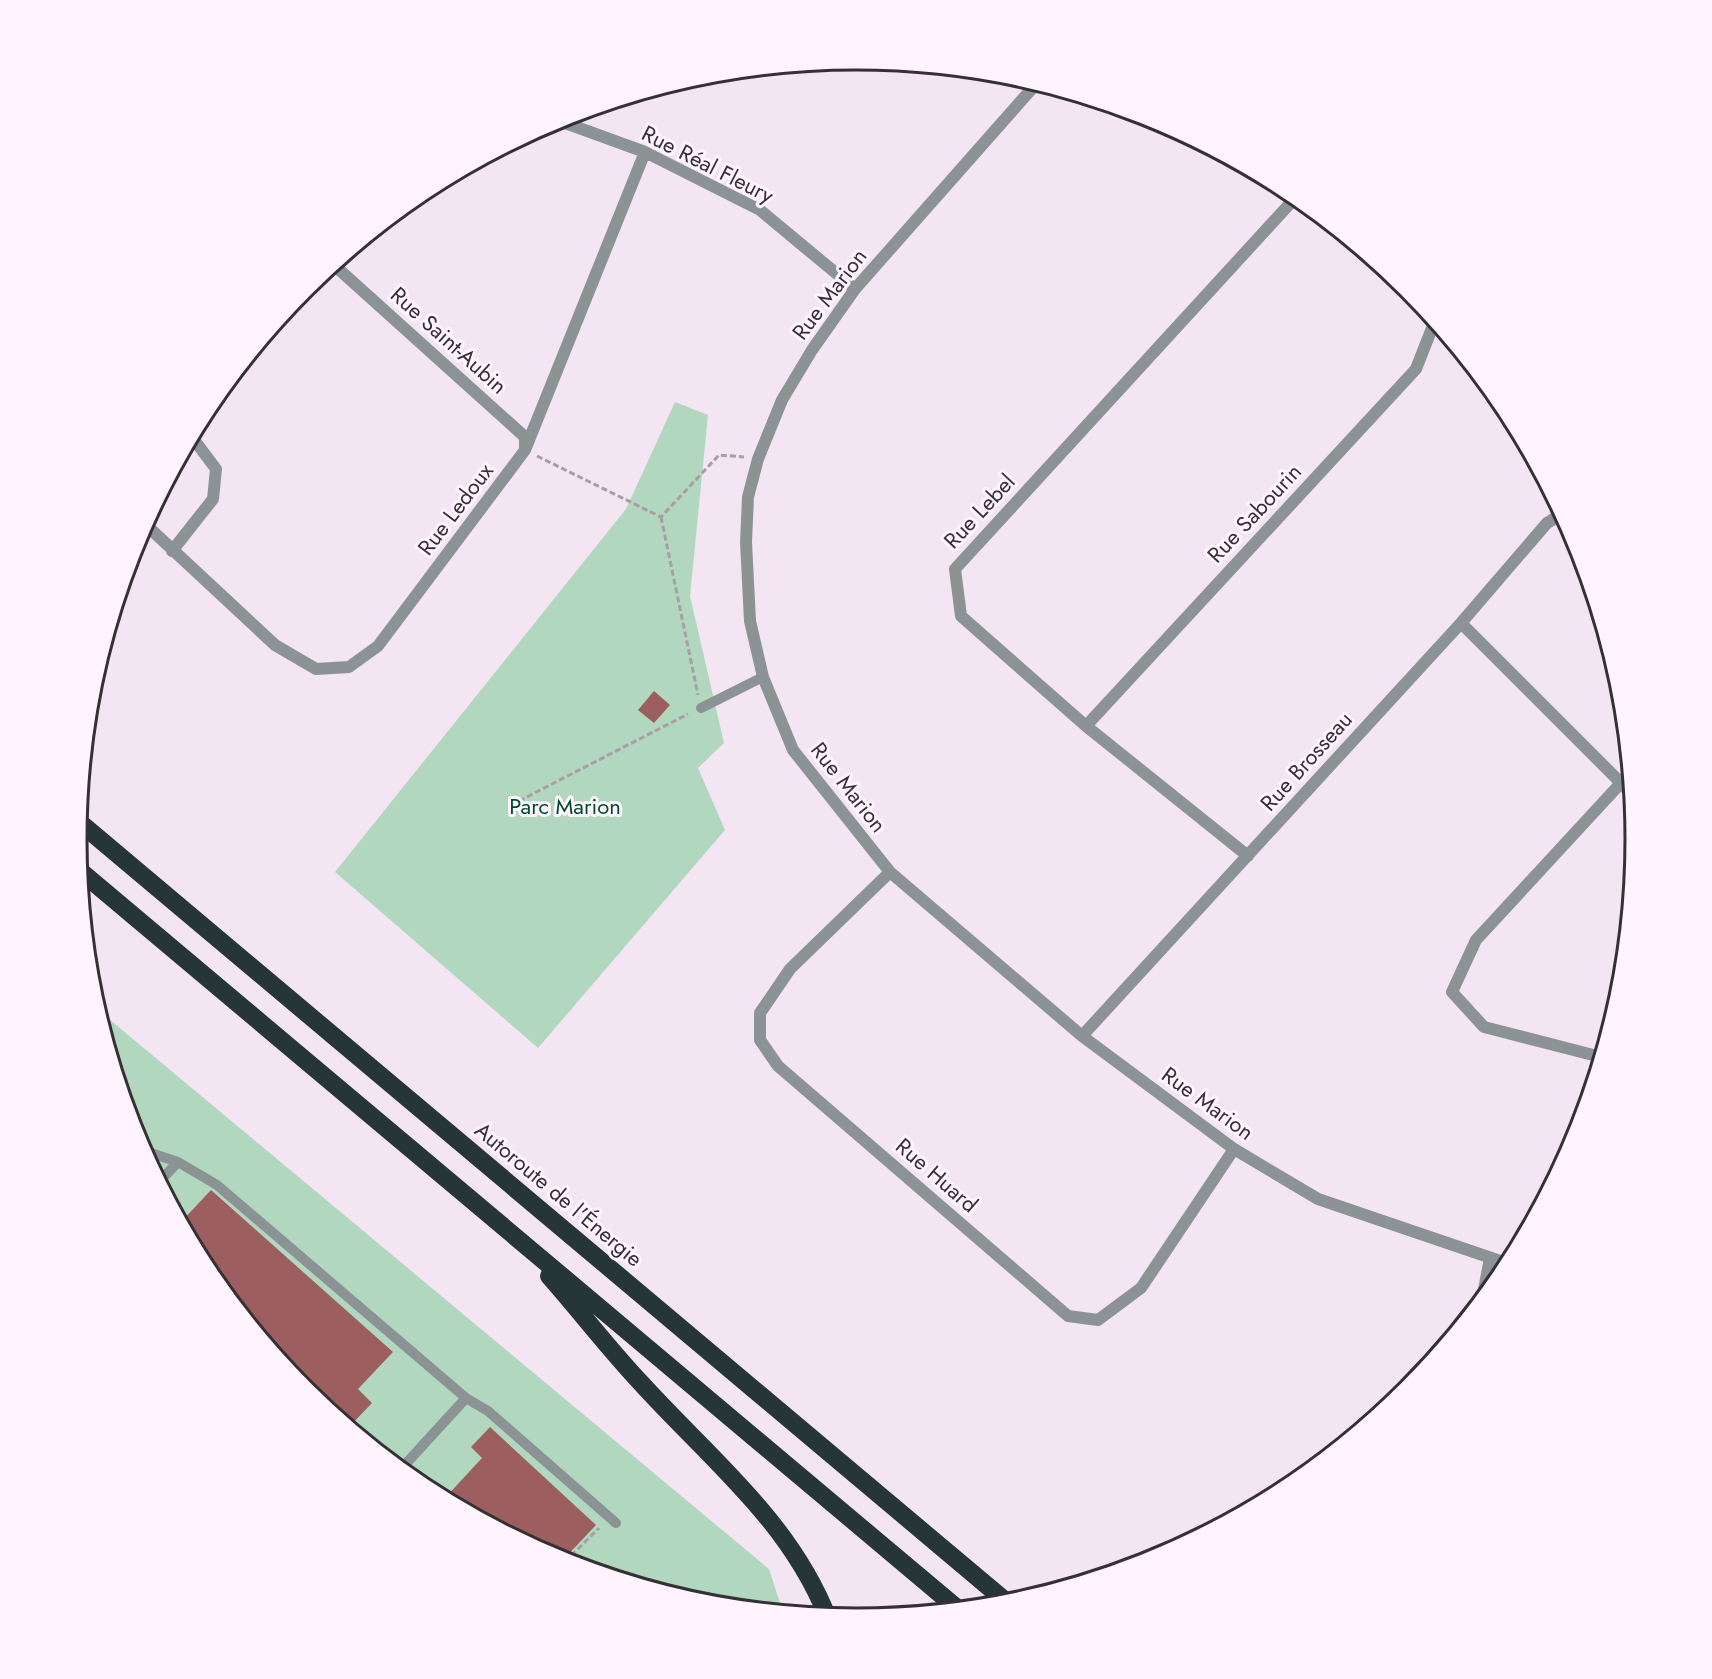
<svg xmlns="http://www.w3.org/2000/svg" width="1712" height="1679" viewBox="0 0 1712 1679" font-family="Jost,sans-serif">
<rect width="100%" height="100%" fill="#f3e6f2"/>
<path fill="#b2d7bf" d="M 675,402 L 708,415 L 690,596 L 724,743 L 698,768 L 725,830 L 538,1048 L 335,872 L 626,509 Z
M 97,1009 L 769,1569 L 783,1612 L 704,1604 L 557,1560 L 423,1487 L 305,1390 L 208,1272 L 136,1137 Z"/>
<path fill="#9c5e5e" d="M 654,691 L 670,705 L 654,723 L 638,710 Z
M 211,1190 L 393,1352 L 358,1389 L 372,1403 L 349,1427 L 305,1390 L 208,1272 L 181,1222 Z
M 490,1427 L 596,1525 L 562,1561 L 444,1499 L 482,1458 L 471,1447 Z"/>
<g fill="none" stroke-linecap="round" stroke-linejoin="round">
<path stroke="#a89ea7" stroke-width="3" stroke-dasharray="6 3" stroke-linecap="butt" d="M 537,456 L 661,517 L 719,455 L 744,457
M 661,517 L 698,695
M 519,801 L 688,714
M 349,1426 L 357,1434
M 565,1562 L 599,1528"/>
<path stroke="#8c9395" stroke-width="10" d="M 701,708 L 763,677
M 142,1150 L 178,1162 L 217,1185 L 466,1398 L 488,1411 L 616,1523
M 159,1182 L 178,1162
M 401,1469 L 466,1398
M 650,1588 L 655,1589"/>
<path stroke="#8c9395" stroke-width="12" d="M 1036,84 L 855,289 L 812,350 L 782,400 L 758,459 L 748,497 L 746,542 L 750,621 L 763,677 L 793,750 L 890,872 L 1082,1036 L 1234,1149 L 1318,1199 L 1509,1264
M 557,120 L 645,152 L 760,210 L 855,289
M 334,265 L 525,437 L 525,449
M 145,524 L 275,645 L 316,669 L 349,667 L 378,646 L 525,450 L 645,152
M 172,551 L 213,499 L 216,469 L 192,437
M 1461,623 L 1631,793
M 1086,726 L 1416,369 L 1434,323 L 1431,318
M 1248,856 L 1086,726 L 961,616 L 955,569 L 1296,197
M 890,872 L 790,969 L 760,1013 L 760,1040 L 778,1066 L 1068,1316 L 1098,1320 L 1141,1288 L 1234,1149
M 1082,1036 L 1461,623 L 1547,523 L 1562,514
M 1601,1057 L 1484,1027 L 1452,992 L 1476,940 L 1620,784
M 1482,1300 L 1490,1258"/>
<path stroke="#253538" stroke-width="18" d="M 78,821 L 1009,1604
M 79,870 L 958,1609
M 549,1276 C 580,1311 609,1349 641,1383 C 708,1457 789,1520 827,1616"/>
</g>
<g text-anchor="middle" stroke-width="6" stroke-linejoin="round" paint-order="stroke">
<g font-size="22" fill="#353034" stroke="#fff4fe">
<text transform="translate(708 164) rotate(27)" y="8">Rue Réal Fleury</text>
<text transform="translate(829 294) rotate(-53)" y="8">Rue Marion</text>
<text transform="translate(449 340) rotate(42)" y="8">Rue Saint-Aubin</text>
<text transform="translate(455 509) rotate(-53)" y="8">Rue Ledoux</text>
<text transform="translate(979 511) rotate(-47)" y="8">Rue Lebel</text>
<text transform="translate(1254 513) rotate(-47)" y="8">Rue Sabourin</text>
<text transform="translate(1306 761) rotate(-48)" y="8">Rue Brosseau</text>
<text transform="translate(849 787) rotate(52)" y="8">Rue Marion</text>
<text transform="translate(1208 1103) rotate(36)" y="8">Rue Marion</text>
<text transform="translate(937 1175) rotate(41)" y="8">Rue Huard</text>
<text transform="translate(559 1194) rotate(40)" y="8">Autoroute de l'Énergie</text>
</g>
<g font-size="22" fill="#004c2a" stroke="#fff4fe">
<text x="565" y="814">Parc Marion</text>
</g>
</g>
<path d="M0 0H1712V1679H0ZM87 839a769 769 0 1 1 1538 0a769 769 0 1 1-1538 0Z" fill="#fff4fe" fill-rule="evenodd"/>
<path fill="none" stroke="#353034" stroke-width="3" d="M87 839a769 769 0 1 1 1538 0a769 769 0 1 1-1538 0Z"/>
</svg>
